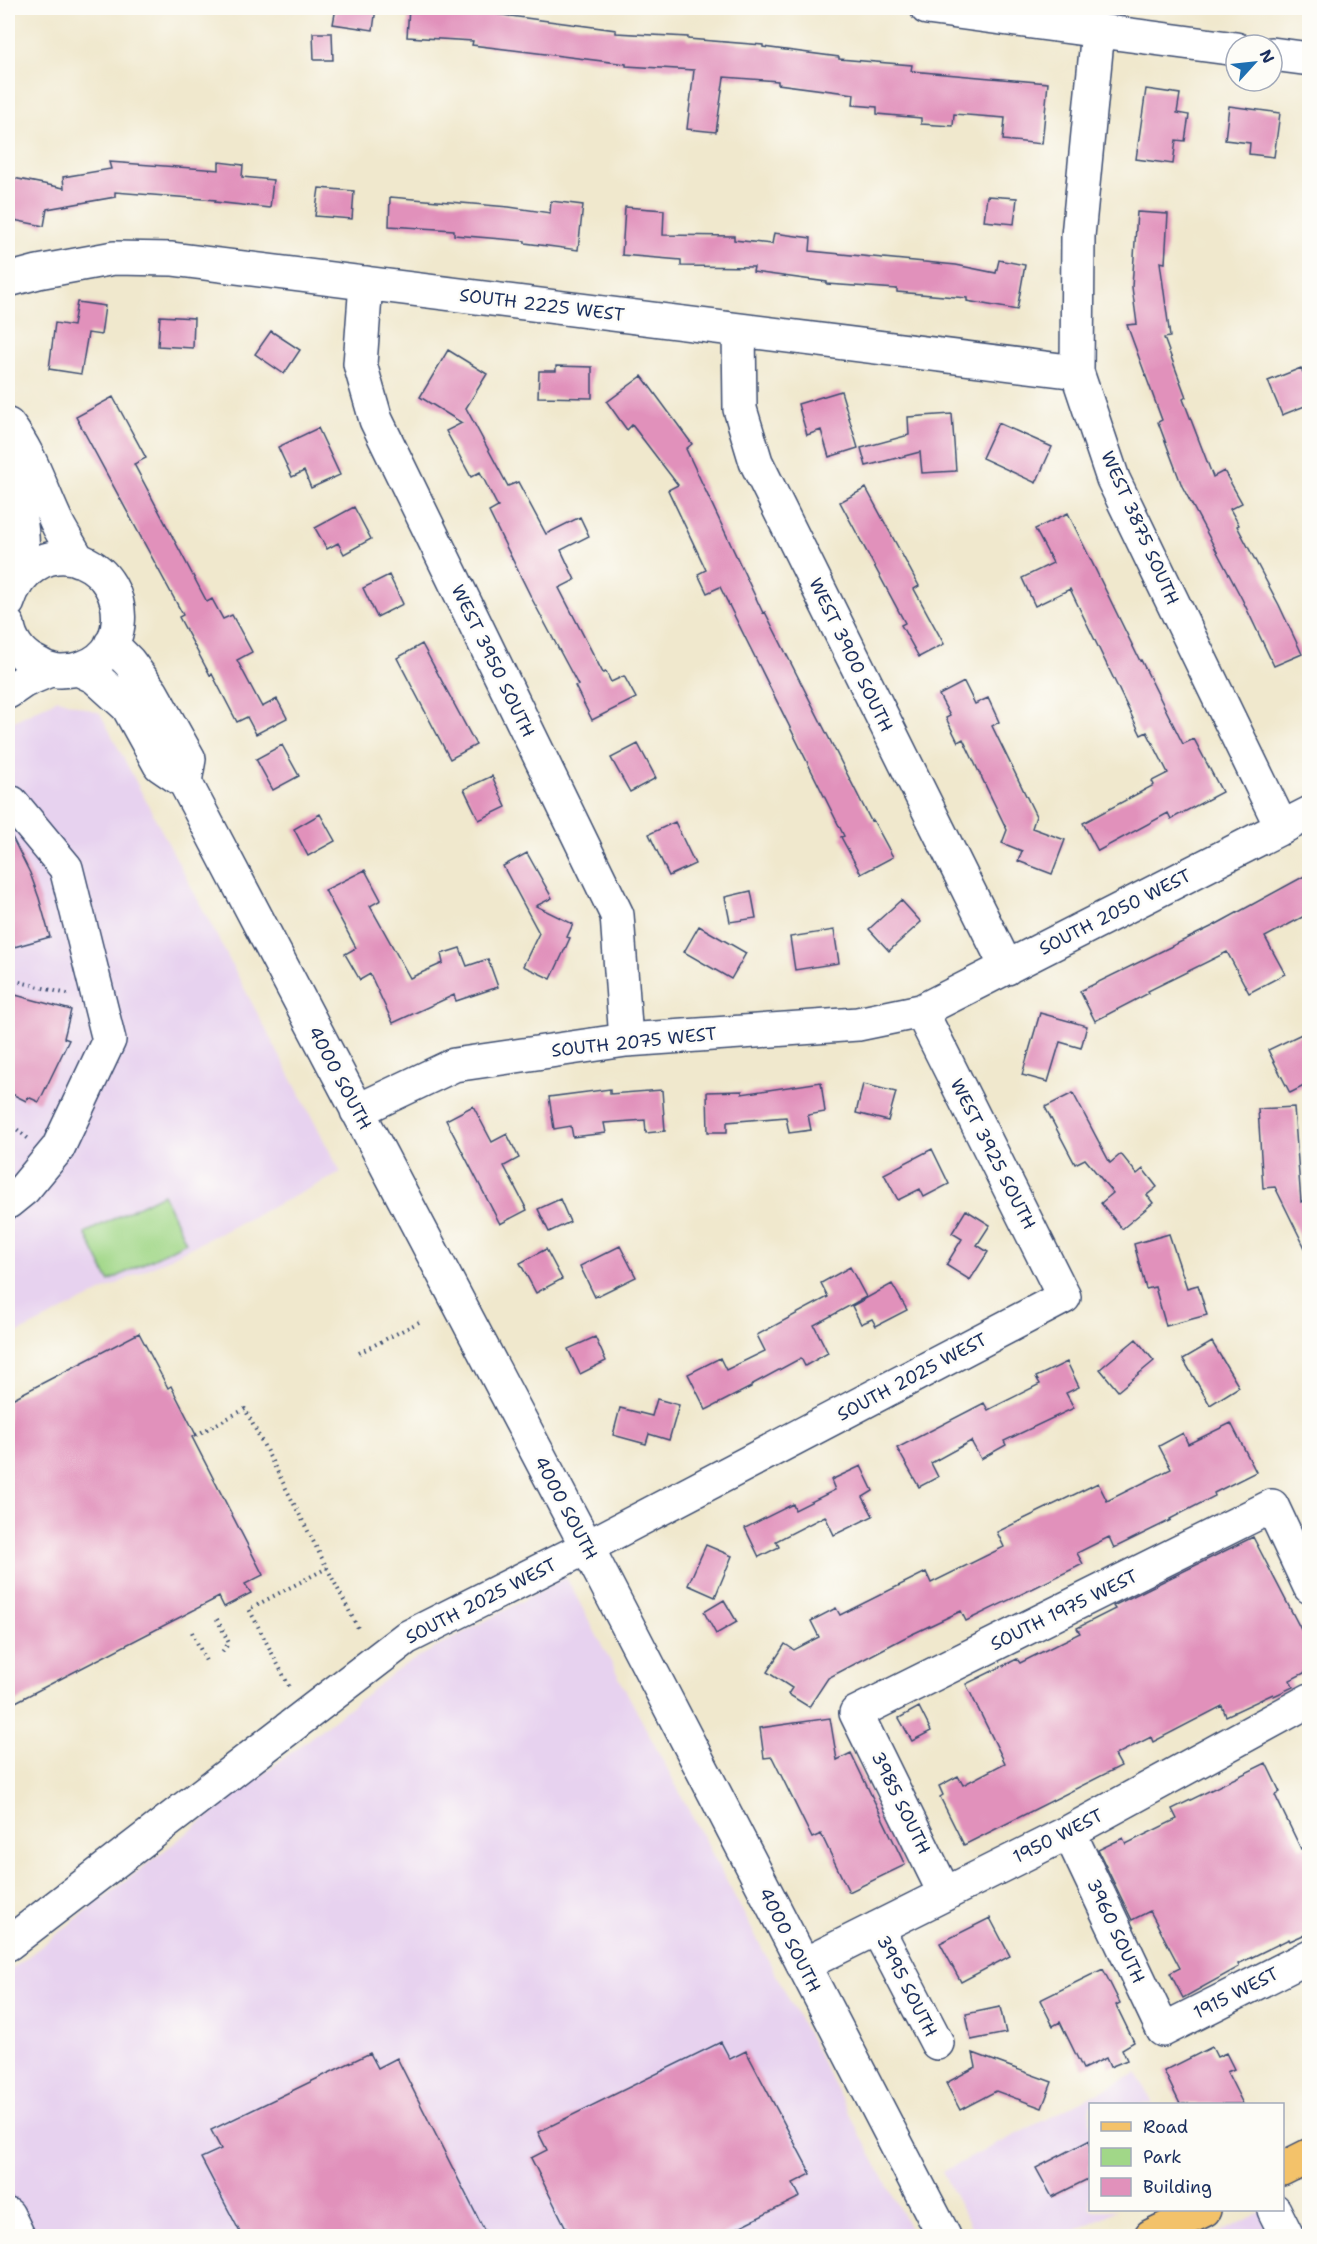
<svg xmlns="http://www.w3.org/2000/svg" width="1317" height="2244" viewBox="0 0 1317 2244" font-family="'Shantell Sans',sans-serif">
<rect width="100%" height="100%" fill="#fdfcf7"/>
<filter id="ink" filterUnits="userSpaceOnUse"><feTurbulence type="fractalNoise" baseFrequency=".0167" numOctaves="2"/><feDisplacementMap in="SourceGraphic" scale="12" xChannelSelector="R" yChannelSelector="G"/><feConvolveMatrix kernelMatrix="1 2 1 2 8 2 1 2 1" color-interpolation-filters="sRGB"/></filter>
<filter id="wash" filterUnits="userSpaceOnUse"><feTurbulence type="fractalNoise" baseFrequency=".008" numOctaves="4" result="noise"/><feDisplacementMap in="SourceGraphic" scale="24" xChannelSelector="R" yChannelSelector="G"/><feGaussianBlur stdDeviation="1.35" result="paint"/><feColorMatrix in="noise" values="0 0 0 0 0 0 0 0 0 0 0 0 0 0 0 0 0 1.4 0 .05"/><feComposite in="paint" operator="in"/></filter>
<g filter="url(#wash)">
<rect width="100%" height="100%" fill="#f0e8cd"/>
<path fill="#e7d2ef" d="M 58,699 L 100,713 L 341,1173 L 8,1338 L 8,724 Z
M 566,1577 L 914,2236 L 12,2236 L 8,2228 L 8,1972 L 404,1665 Z
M 1137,2073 L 1153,2104 L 1090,2104 L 1090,2210 L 1118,2210 L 1064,2236 L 976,2236 L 942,2172 Z
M 1265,2210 L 1302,2236 L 1213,2236 Z"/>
<path fill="#a1d788" stroke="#5e8373" stroke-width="1.5" d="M 163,1194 L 186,1242 L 109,1281 L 85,1233 Z"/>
<g id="blocks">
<path fill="#e191bb" d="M 336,8 L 376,8 L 373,30 L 333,24 Z
M 409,8 L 450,8 L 616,30 L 616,33 L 688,37 L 688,39 L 763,45 L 763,47 L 839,57 L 839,59 L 912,65 L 911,71 L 1048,83 L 1042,144 L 1003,140 L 1005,118 L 954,114 L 953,126 L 921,124 L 921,118 L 877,114 L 877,107 L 853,105 L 854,94 L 778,84 L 778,81 L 724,77 L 716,132 L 687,129 L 694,70 L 626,66 L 626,64 L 472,45 L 473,41 L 407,37 Z
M 313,33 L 332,33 L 333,60 L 314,60 Z
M 1146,89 L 1180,94 L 1177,113 L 1189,115 L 1185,141 L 1176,140 L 1173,164 L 1136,159 Z
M 1229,106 L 1280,113 L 1274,157 L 1249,154 L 1250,143 L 1225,140 Z
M 109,162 L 219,170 L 219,162 L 243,165 L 242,177 L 273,180 L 270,208 L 215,202 L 216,200 L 115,192 L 115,197 L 47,209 L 44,226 L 8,219 L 8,177 L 64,188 L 63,177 L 111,169 Z
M 319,188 L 354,191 L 352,219 L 315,216 Z
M 987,196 L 1017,198 L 1014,224 L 984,221 Z
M 390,197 L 509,207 L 550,213 L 551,201 L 583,205 L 578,250 L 525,243 L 525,241 L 454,235 L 454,230 L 389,226 Z
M 625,207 L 664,210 L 663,235 L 734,236 L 734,240 L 772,244 L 774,233 L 811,238 L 810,251 L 956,265 L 996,273 L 999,260 L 1025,265 L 1017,310 L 967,301 L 967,298 L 897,292 L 897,289 L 827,284 L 827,282 L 753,272 L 754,267 L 681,266 L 681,260 L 622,255 Z
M 1137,212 L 1168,214 L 1165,263 L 1160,262 L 1170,337 L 1164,338 L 1186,397 L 1183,399 L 1213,477 L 1224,471 L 1242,503 L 1230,509 L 1239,525 L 1237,526 L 1279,605 L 1302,654 L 1274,666 L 1242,599 L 1182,486 L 1158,422 L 1162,420 L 1127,325 L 1137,324 L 1132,287 Z
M 77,302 L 105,306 L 101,335 L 88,333 L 81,374 L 49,369 L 55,323 L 73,326 Z
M 160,316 L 194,318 L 193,348 L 158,346 Z
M 271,331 L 300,350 L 284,374 L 255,354 Z
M 448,350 L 487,374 L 466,408 L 508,486 L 518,482 L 546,534 L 580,517 L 589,536 L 561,550 L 575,580 L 559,588 L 603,673 L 606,672 L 611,682 L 624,676 L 636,698 L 592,720 L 575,686 L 578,685 L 533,601 L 489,512 L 498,507 L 480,472 L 471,477 L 446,431 L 462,423 L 420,397 Z
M 556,366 L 592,367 L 592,398 L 538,397 L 539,371 L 556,371 Z
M 1301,368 L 1310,389 L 1310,404 L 1282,415 L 1268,381 Z
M 642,376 L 692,444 L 686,449 L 763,613 L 765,612 L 871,821 L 873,820 L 893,857 L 861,874 L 841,837 L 844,836 L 720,587 L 707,593 L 698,574 L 706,570 L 668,490 L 678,485 L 632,425 L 627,430 L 607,402 Z
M 841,391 L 858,448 L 829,457 L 821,430 L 807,435 L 798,404 Z
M 113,397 L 146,458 L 134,464 L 207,602 L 212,599 L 223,619 L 232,615 L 252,652 L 237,660 L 262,707 L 277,699 L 287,718 L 256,734 L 247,717 L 237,722 L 212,674 L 210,675 L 179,617 L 183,615 L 76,417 Z
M 952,414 L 956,471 L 922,473 L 920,452 L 866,466 L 861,448 L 909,435 L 908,417 Z
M 998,423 L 1052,447 L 1036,483 L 982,458 Z
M 318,428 L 340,475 L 311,488 L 304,471 L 292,477 L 278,447 Z
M 866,488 L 919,586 L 914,589 L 944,644 L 919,657 L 901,625 L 905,623 L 840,502 Z
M 354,507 L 371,539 L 344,554 L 338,543 L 327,549 L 315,528 Z
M 1068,513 L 1140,661 L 1141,660 L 1183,744 L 1194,739 L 1222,792 L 1171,819 L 1168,813 L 1098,851 L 1083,823 L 1154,785 L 1152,781 L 1168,773 L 1147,732 L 1141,735 L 1070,589 L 1035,606 L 1022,578 L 1053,563 L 1035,529 Z
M 389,575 L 403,604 L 377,617 L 363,588 Z
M 422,644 L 476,745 L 450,759 L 397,658 Z
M 964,682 L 975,704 L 988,698 L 999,722 L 992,726 L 1036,816 L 1032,828 L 1065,840 L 1052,874 L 1018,861 L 1022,851 L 1002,843 L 1007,830 L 963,739 L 958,742 L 946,718 L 950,716 L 939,695 Z
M 638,744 L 656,778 L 630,792 L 611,758 Z
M 282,745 L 299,776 L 273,790 L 256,759 Z
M 492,776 L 506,807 L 479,820 L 464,789 Z
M 320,814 L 335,841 L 308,856 L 294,829 Z
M 675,822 L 695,864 L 669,876 L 649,834 Z
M 8,829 L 30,873 L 39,898 L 50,937 L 14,947 L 12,940 L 8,942 Z
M 527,853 L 552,898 L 536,906 L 573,924 L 567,937 L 570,938 L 551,979 L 523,966 L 539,933 L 503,866 Z
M 365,870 L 381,900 L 370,906 L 410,978 L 443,963 L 441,954 L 460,948 L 467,966 L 488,959 L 498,987 L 456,1001 L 454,995 L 393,1023 L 370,974 L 360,980 L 345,954 L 356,948 L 325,890 Z
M 1310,873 L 1310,913 L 1265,937 L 1285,974 L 1249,993 L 1227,952 L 1148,991 L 1149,993 L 1095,1021 L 1080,991 L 1213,926 Z
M 751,891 L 756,918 L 730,922 L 725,897 Z
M 901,900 L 921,922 L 889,951 L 869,929 Z
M 699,926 L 746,953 L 731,979 L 684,952 Z
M 834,930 L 839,963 L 795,970 L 790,937 Z
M 8,993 L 71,1010 L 64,1038 L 69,1040 L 39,1102 L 28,1097 L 26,1101 L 8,1092 Z
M 1040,1013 L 1087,1026 L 1081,1048 L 1060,1042 L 1048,1082 L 1022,1075 Z
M 1310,1030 L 1310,1083 L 1290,1093 L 1268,1050 Z
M 821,1082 L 825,1112 L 808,1115 L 811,1130 L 789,1133 L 786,1117 L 727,1122 L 727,1132 L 708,1132 L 707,1092 L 742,1091 L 742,1094 Z
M 863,1084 L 896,1092 L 888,1121 L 856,1113 Z
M 610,1089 L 610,1094 L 662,1090 L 665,1131 L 646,1133 L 645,1120 L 604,1123 L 606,1133 L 573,1137 L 571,1126 L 554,1129 L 549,1097 Z
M 1073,1093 L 1110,1163 L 1121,1154 L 1137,1174 L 1143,1169 L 1157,1187 L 1147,1195 L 1153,1203 L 1122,1229 L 1101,1203 L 1113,1193 L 1085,1159 L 1075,1164 L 1045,1107 Z
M 473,1106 L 492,1142 L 507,1134 L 519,1158 L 504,1166 L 527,1210 L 500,1224 L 446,1120 Z
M 1294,1107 L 1301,1202 L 1310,1197 L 1310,1258 L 1275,1187 L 1263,1188 L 1258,1109 Z
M 932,1149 L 949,1184 L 924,1197 L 920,1189 L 898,1200 L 884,1174 Z
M 560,1199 L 570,1222 L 549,1232 L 538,1209 Z
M 966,1210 L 990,1225 L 977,1245 L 988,1252 L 970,1280 L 946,1265 L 962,1239 L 952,1233 Z
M 1169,1234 L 1187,1288 L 1198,1285 L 1207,1315 L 1166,1326 L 1155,1287 L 1146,1289 L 1134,1244 Z
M 620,1246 L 636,1277 L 595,1297 L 580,1266 Z
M 546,1249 L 562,1279 L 536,1293 L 520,1263 Z
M 850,1267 L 866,1297 L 814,1325 L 828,1353 L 805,1366 L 801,1358 L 751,1385 L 751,1387 L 706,1410 L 688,1374 L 720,1358 L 726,1370 L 765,1351 L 757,1335 L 828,1297 L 821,1283 Z
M 892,1284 L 907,1310 L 876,1326 L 872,1319 L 861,1324 L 852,1306 Z
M 139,1333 L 168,1388 L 171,1386 L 196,1435 L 192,1437 L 263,1575 L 245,1584 L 251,1593 L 224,1607 L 219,1597 L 8,1706 L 8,1401 Z
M 595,1337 L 606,1361 L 580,1374 L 568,1349 Z
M 1136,1339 L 1154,1361 L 1118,1391 L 1100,1369 Z
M 1212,1342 L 1239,1387 L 1210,1405 L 1183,1359 Z
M 1067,1362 L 1079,1387 L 1066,1393 L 1074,1408 L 1004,1441 L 1006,1445 L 981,1459 L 971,1441 L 931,1463 L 938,1477 L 919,1487 L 897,1448 L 984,1403 L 988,1410 L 1040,1384 L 1036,1377 Z
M 657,1399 L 679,1405 L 669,1440 L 649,1434 L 646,1444 L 613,1435 L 620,1408 L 652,1416 Z
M 1231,1423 L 1256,1472 L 1214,1493 L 1215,1496 L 1170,1519 L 1171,1520 L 1114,1548 L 1109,1537 L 1077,1553 L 1083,1564 L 966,1621 L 961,1611 L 904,1638 L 828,1678 L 809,1707 L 788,1694 L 792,1688 L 767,1672 L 785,1644 L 794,1650 L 819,1637 L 811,1621 L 836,1608 L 840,1615 L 926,1572 L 931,1583 L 1004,1547 L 997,1532 L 1098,1483 L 1107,1501 L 1171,1469 L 1159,1446 L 1183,1433 L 1188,1444 Z
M 861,1466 L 873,1491 L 863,1497 L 873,1516 L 834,1535 L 825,1516 L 776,1541 L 779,1547 L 759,1557 L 745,1528 L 793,1504 L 795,1510 L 835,1490 L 831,1480 Z
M 1253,1537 L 1310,1647 L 1310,1670 L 1290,1680 L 1293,1687 L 1274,1696 L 1273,1694 L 1226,1716 L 1222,1706 L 1153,1742 L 1151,1737 L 1115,1755 L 1121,1766 L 964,1845 L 940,1797 L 943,1795 L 939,1786 L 958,1776 L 963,1785 L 1005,1763 L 966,1684 L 1017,1659 L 1020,1663 L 1080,1633 L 1077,1628 L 1115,1609 L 1113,1606 Z
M 706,1545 L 732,1556 L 715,1597 L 688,1585 Z
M 724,1600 L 737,1622 L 716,1634 L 704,1612 Z
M 919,1707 L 931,1731 L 912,1741 L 899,1718 Z
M 830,1718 L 837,1760 L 851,1753 L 905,1865 L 849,1892 L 821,1834 L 812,1838 L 772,1757 L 764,1758 L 760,1728 Z
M 1266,1763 L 1280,1792 L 1275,1795 L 1301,1849 L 1310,1844 L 1310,1932 L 1290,1941 L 1289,1939 L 1238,1964 L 1239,1967 L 1183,1998 L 1170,1973 L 1180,1968 L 1150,1911 L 1132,1920 L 1098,1850 L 1123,1838 L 1126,1844 L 1177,1819 L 1172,1809 Z
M 990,1918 L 1010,1956 L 961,1982 L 940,1943 Z
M 1103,1969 L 1120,2003 L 1116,2005 L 1134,2042 L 1122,2049 L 1127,2060 L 1110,2067 L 1106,2058 L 1083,2069 L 1060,2022 L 1053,2026 L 1040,2000 Z
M 1000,2007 L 1006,2033 L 971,2040 L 966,2014 Z
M 721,2042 L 730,2059 L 746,2051 L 811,2174 L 793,2183 L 800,2197 L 721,2236 L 570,2236 L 531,2158 L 547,2150 L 538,2132 Z
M 1212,2047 L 1217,2057 L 1226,2053 L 1234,2069 L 1227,2072 L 1243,2104 L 1180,2104 L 1164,2071 Z
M 370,2053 L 378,2068 L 397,2058 L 487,2236 L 242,2236 L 201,2158 L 221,2149 L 211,2130 Z
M 973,2053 L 1052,2082 L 1042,2108 L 996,2091 L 960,2110 L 946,2083 L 976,2067 Z
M 1090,2140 L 1090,2178 L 1052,2197 L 1036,2168 Z"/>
</g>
</g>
<g filter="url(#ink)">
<use href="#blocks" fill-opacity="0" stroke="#3b4b6f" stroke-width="1.5"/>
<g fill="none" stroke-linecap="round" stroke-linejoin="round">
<defs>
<path id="minor" d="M 927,8 L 1236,49
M 1098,30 L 1078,236 L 1077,372 L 1113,479 L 1282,828
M 1272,54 L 1310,59
M 8,280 L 38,272 L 114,258 L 172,259 L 1077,372
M 366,283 L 360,364 L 376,420 L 617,915 L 626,1040
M 739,330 L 740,409 L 756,462 L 1007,968
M 8,425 C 32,455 42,493 59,527 C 65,538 72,549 78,560
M 8,478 C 22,514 24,536 22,574
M 8,602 C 17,571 49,547 82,561 C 133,583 131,661 73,670 C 65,671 57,672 50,669 C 44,668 38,663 33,661 C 20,654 10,640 8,625
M 111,644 L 129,662 L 152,693 L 189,759 L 185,782
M 78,669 L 95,677 L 128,707 L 160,765 L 185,782 L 587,1547 L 944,2236
M 8,692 L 24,681 L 50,670
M 8,803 L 12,803 L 66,868 L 109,1040 L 58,1148 L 24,1189 L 8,1202
M 357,1111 L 454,1065 L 626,1040 L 858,1024 L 921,1011 L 1310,813
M 1069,1832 L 1163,2030 L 1310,1956
M 945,1894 L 856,1713 L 1272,1506 L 1310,1587
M 877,1928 L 937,2043
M 8,1944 L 406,1638 L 587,1547 L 1064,1297 L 921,1011
M 803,1965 L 1069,1832 L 1310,1700
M 1274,2210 L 1287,2236
M 8,2215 L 18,2236"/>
<path id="major" d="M 1282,2169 L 1310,2155
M 1151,2236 L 1204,2210"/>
</defs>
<use href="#minor" stroke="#3b4b6f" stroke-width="36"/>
<use href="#major" stroke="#3b4b6f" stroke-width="36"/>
<path stroke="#3b4b6f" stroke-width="4" stroke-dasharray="1.5 4.5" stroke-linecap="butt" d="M 8,979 L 71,995
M 8,1122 L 30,1140
M 359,1353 L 421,1321
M 196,1435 L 245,1409 L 359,1630
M 217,1619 L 229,1643 L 221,1653
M 192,1632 L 206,1661
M 289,1686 L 249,1609 L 327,1568"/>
<use href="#minor" stroke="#fff" stroke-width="33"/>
<use href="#major" stroke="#f3c26a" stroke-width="33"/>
</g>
</g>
<g text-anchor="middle" stroke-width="5" stroke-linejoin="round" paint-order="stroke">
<g font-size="18" fill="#1b2f5e" stroke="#fdfcf7">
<text transform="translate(542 305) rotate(7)" y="6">SOUTH 2225 WEST</text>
<text transform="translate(1140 528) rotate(66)" y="6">WEST 3875 SOUTH</text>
<text transform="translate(851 655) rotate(64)" y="6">WEST 3900 SOUTH</text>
<text transform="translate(493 661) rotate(64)" y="6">WEST 3950 SOUTH</text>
<text transform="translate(1115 912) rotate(-27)" y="6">SOUTH 2050 WEST</text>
<text transform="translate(634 1042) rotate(-6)" y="6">SOUTH 2075 WEST</text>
<text transform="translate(340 1078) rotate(62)" y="6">4000 SOUTH</text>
<text transform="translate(993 1154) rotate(63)" y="6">WEST 3925 SOUTH</text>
<text transform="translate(912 1377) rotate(-28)" y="6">SOUTH 2025 WEST</text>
<text transform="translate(566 1508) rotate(62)" y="6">4000 SOUTH</text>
<text transform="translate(481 1601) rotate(-27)" y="6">SOUTH 2025 WEST</text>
<text transform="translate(1064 1610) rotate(-26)" y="6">SOUTH 1975 WEST</text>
<text transform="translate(901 1803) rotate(64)" y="6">3985 SOUTH</text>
<text transform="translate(1058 1836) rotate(-27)" y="6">1950 WEST</text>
<text transform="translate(1116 1931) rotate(65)" y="6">3960 SOUTH</text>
<text transform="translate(790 1940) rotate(63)" y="6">4000 SOUTH</text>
<text transform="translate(907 1986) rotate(63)" y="6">3995 SOUTH</text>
<text transform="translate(1236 1993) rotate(-27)" y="6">1915 WEST</text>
</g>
</g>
<rect width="1317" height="2244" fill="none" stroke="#fdfcf7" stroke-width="30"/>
<rect x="1089" y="2103" width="195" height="108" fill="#fdfcf7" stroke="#a3aaba" stroke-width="1.5"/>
<rect x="1101" y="2122" width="30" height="9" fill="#f3c26a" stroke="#a3aaba" stroke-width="1.5"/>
<text x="1143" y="2133" font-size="18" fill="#1b2f5e">Road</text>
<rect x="1101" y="2148" width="30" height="18" fill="#a1d788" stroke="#a3aaba" stroke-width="1.5"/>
<text x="1143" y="2163" font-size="18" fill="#1b2f5e">Park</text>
<rect x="1101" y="2178" width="30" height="18" fill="#e191bb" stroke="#a3aaba" stroke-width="1.5"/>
<text x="1143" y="2193" font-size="18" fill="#1b2f5e">Building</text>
<g transform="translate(1254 63) rotate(63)"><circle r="28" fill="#fdfcf7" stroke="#a3aaba" stroke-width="1.5"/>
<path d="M0-4.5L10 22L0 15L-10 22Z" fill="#1f6fb2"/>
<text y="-9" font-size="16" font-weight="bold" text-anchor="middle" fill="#1b2f5e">N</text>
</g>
</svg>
